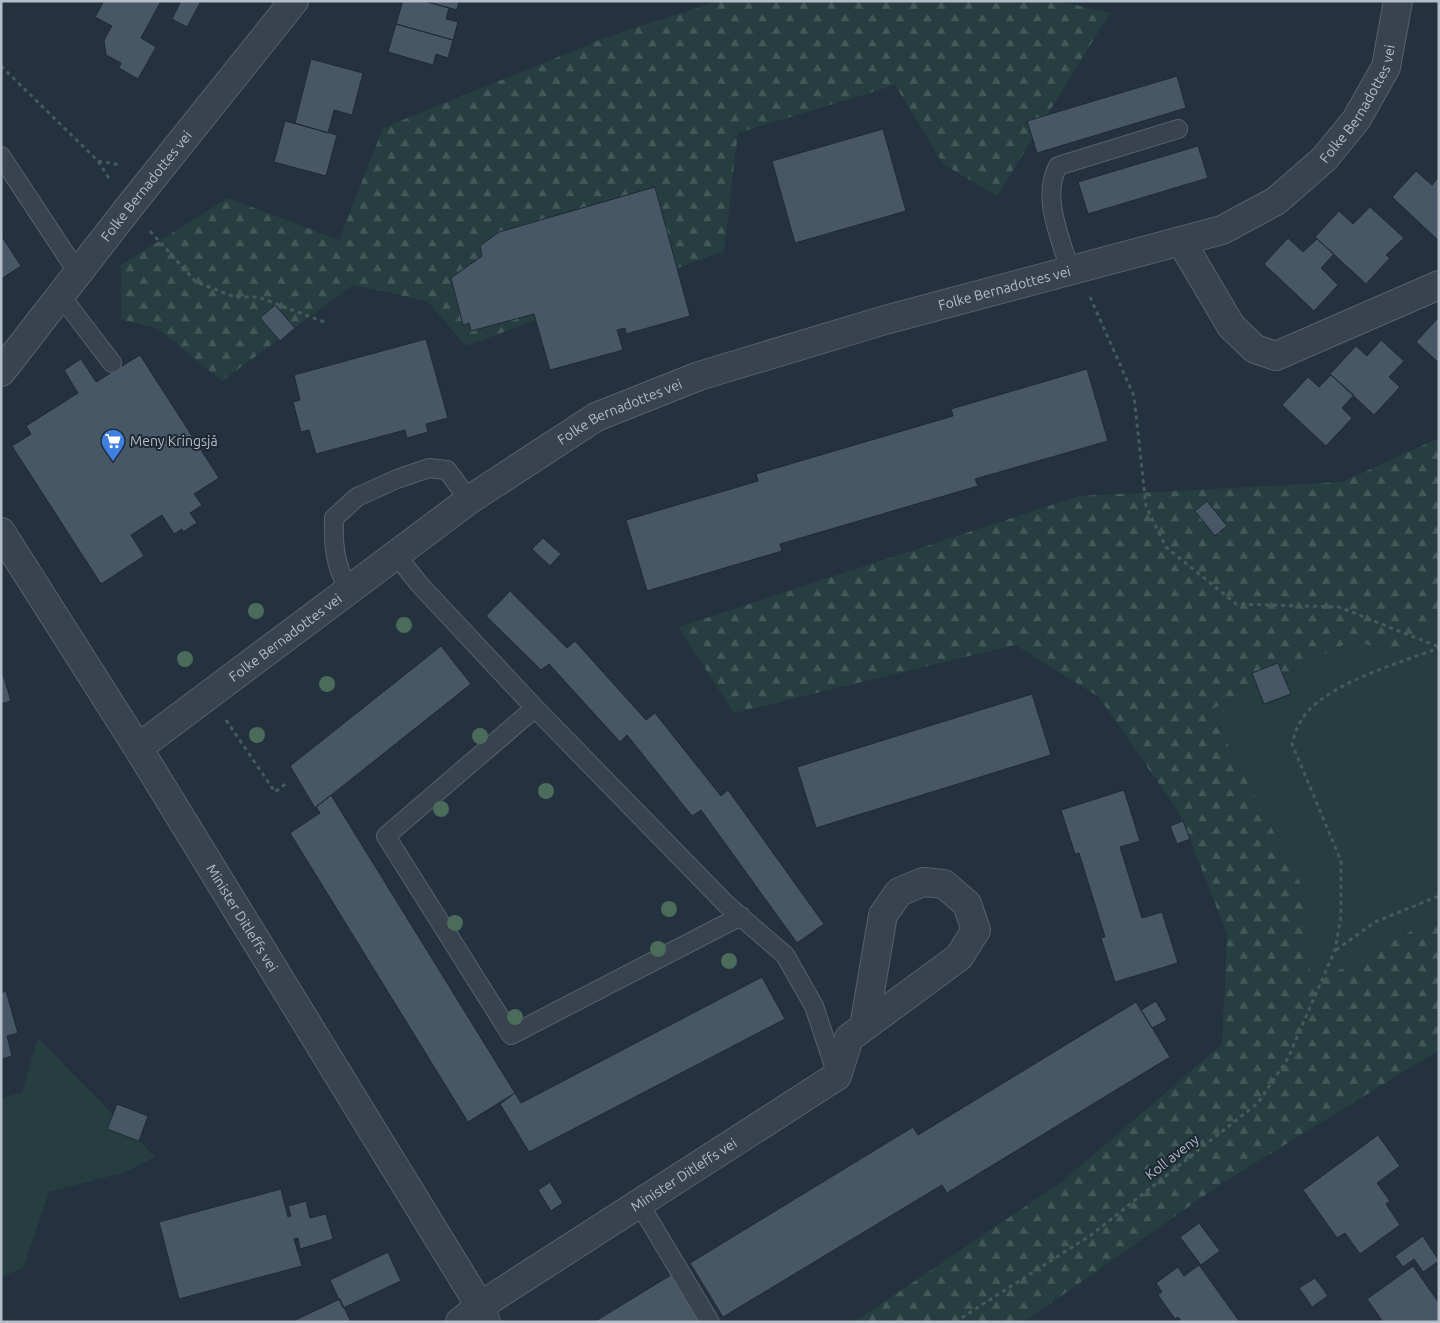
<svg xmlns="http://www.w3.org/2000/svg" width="1440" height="1323" viewBox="0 0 1440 1323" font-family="Ubuntu,sans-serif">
<defs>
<pattern id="forest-firs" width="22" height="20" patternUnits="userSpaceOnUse" patternTransform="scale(1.25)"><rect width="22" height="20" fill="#263e3f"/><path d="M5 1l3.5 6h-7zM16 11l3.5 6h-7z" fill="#435859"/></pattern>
</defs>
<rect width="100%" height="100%" fill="#24313e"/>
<path fill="#263e3f" d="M 1439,623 L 1439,916 L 1311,985 L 1305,892 L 1210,710 L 1352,641 L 1394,651 Z
M 38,1038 L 155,1157 L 126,1172 L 49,1192 L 23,1268 L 1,1277 L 1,1099 L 22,1092 Z"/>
<path fill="url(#forest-firs)" d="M 718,1 L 1058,1 L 1110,13 L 997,196 L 943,164 L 895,85 L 738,133 L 724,251 L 466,346 L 427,301 L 353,285 L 222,381 L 158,329 L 121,319 L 121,265 L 228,198 L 339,240 L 383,128 L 607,37 Z
M 1439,438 L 1439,623 L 1394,651 L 1352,641 L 1210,710 L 1305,892 L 1311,985 L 1439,916 L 1439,1050 L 1221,1184 L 1024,1322 L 854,1322 L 1063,1181 L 1222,1044 L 1227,934 L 1180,814 L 1099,697 L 1015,645 L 734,713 L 678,627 L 1079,496 L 1342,482 Z"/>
<path fill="#485765" stroke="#1f2a35" d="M 104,1 L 161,1 L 141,38 L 156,47 L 138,79 L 119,68 L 121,63 L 106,55 L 104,40 L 112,26 L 95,17 Z
M 177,1 L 201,1 L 187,27 L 172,19 L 180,3 Z
M 403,1 L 424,1 L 449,8 L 446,19 L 458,22 L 453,40 L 396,24 Z
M 424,1 L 459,1 L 457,10 Z
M 396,24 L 453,40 L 448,58 L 436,54 L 433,65 L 388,52 Z
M 311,59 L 363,73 L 352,115 L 334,110 L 328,133 L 295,123 Z
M 1177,76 L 1186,108 L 1037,153 L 1027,121 Z
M 285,121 L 337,135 L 326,176 L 274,162 Z
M 883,129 L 906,211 L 795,243 L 772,161 Z
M 1198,146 L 1208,178 L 1088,214 L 1078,182 Z
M 1416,171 L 1432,185 L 1439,177 L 1439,241 L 1392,197 Z
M 655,187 L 690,316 L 626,334 L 625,328 L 617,330 L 623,350 L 550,370 L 534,314 L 471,331 L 469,323 L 463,325 L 451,278 L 482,256 L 480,246 L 499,232 Z
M 1370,207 L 1404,238 L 1386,255 L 1390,258 L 1366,284 L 1315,237 L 1339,211 L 1353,224 Z
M 1,235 L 21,266 L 1,279 Z
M 1288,238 L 1303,252 L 1317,239 L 1334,254 L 1321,268 L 1338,285 L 1314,311 L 1264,264 Z
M 275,305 L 295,328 L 280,341 L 260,318 Z
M 1439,317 L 1439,363 L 1416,342 Z
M 426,339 L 448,418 L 426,424 L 428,432 L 407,438 L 405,430 L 316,454 L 309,430 L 301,432 L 293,402 L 300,400 L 294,375 Z
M 1381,340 L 1404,361 L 1389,377 L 1400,387 L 1374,415 L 1330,374 L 1356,346 L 1367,356 Z
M 140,355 L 219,478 L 194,494 L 202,505 L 190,513 L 197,523 L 183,532 L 182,529 L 174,534 L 162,515 L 131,535 L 144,556 L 101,584 L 12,446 L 31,434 L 26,426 L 78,393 L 64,370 L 81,359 L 96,382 Z
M 1087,369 L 1108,441 L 975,479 L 978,486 L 780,544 L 782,551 L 647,591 L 626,520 L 758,481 L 756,474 L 953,416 L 951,409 Z
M 1331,375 L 1354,395 L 1342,408 L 1352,418 L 1326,446 L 1282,405 L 1308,377 L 1319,387 Z
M 1207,501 L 1227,526 L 1215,536 L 1195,511 Z
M 543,538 L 561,554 L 550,566 L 532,549 Z
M 510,591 L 567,648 L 575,641 L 646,720 L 655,713 L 721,796 L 728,790 L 824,924 L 797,943 L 701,810 L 692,816 L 627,735 L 620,742 L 549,664 L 541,670 L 486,616 Z
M 441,646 L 471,684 L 315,808 L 290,766 Z
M 1278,663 L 1291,694 L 1264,704 L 1252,673 Z
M 1,668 L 11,701 L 1,704 Z
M 1032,694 L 1051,755 L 816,828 L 797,767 Z
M 1124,790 L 1140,841 L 1120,847 L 1142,918 L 1162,912 L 1178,963 L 1115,982 L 1101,938 L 1105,937 L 1079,853 L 1075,854 L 1061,810 Z
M 331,795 L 515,1093 L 468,1122 L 290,833 L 320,813 L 316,807 Z
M 1183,821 L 1190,839 L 1177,844 L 1170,826 Z
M 762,977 L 785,1019 L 529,1152 L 500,1104 L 515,1093 L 521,1103 Z
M 6,991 L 18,1033 L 7,1036 L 12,1056 L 2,1059 L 1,993 Z
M 1156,1001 L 1167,1020 L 1152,1028 L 1141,1010 Z
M 1136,1002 L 1170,1057 L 947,1193 L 942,1185 L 723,1317 L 690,1263 L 913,1127 L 918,1135 Z
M 117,1104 L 148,1116 L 139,1141 L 107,1129 Z
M 1378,1135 L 1400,1166 L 1377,1183 L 1390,1201 L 1386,1204 L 1400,1225 L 1360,1254 L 1345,1233 L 1337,1238 L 1303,1190 Z
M 550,1182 L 563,1203 L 551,1211 L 538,1190 Z
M 281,1189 L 288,1217 L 291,1216 L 288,1206 L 306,1201 L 310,1218 L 326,1214 L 333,1239 L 300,1249 L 298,1238 L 294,1239 L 302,1266 L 179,1299 L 159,1222 Z
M 1199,1223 L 1220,1251 L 1201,1265 L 1180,1237 Z
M 1423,1236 L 1439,1261 L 1423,1272 L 1414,1259 L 1403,1267 L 1395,1256 Z
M 388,1252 L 401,1281 L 343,1308 L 330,1280 Z
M 1199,1265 L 1240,1322 L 1182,1322 L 1178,1317 L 1175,1319 L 1158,1295 L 1162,1292 L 1156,1283 L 1178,1267 L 1184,1276 Z
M 1413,1266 L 1439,1303 L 1439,1322 L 1383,1322 L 1367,1299 Z
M 671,1275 L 700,1322 L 594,1322 Z
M 1315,1278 L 1328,1296 L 1312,1307 L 1299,1288 Z
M 340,1299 L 351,1322 L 291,1322 Z"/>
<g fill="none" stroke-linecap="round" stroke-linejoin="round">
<defs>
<path id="lane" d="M 1,156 L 78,273
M 1070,271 C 1061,238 1041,198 1058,166 L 1178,129
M 61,296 L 112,363
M 396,555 L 420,585 L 535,708 L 726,904 L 785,955 L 814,1006 L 837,1075
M 349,590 C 335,566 333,545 334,518 L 357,497 L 397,479 L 429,468 L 447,470 L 469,500
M 535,708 L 386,836 L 511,1035 L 741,916
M 639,1203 L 710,1322"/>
<g id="street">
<path d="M 1181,241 L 1231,326 L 1255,349 L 1276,356 L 1439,285"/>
<path id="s1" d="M 1,372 L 130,206 L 294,1"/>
<path id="s2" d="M 1,532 L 138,748 L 480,1306 L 486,1322"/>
<path id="s3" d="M 138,748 L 469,500 L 596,417 L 699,376 L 885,320 L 1222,230 L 1276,201 L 1324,159 L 1356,120 L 1386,67 L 1398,1"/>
<path id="s4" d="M 460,1322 L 480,1306 L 837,1076 L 849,1038 L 959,957 L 976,930 L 967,904 L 944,884 L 923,882 L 899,892 L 883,915 L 864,1027"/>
</g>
</defs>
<use href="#lane" stroke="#56616c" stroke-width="20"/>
<use href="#street" stroke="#56616c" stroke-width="30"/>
<path stroke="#445b5c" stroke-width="3" stroke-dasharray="4 4" stroke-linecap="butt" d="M 1,66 L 98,161 L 110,180
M 98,161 L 121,165
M 150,231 L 196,282 L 235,297 L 258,297 L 327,323
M 1090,297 L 1134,396 L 1146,506 L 1166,547 L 1236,604 L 1339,607 L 1439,647
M 226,720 L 275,792 L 288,782
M 1336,950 L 1375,922 L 1439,896
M 955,1322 L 1091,1235 L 1258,1103 L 1288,1058 L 1335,950 L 1341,916 L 1341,861 L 1292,744 C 1295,732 1300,719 1309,710 C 1337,681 1401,662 1439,648"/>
<use href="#lane" stroke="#38434e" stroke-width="18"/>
<use href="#street" stroke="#38434e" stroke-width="28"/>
</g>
<g fill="#4b6b5b">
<circle cx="256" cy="611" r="8"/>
<circle cx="404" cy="625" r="8"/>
<circle cx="185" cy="659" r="8"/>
<circle cx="327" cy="684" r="8"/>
<circle cx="257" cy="735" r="8"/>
<circle cx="480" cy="736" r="8"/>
<circle cx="546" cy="791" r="8"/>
<circle cx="441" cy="809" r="8"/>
<circle cx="669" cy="909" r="8"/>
<circle cx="455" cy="923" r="8"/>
<circle cx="658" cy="949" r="8"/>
<circle cx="729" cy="961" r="8"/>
<circle cx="515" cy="1017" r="8"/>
</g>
<defs>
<symbol id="supermarket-pin" viewBox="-11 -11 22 30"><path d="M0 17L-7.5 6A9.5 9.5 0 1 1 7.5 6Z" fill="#3f7fe0" stroke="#1d2833"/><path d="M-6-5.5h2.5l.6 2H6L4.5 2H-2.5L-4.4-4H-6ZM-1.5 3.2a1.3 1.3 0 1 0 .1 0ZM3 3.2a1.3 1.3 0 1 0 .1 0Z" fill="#fff"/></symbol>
</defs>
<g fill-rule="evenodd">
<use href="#supermarket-pin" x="99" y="427" width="28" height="38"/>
</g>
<g text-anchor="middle" stroke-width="4" stroke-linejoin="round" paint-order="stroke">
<g font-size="14" fill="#b4bec9" stroke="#1d2833">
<text dy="5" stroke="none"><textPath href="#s3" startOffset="1410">Folke Bernadottes vei</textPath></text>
<text dy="5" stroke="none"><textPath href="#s1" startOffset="236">Folke Bernadottes vei</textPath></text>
<text dy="5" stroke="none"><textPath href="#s3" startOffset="994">Folke Bernadottes vei</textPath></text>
<text dy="5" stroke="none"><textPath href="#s3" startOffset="589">Folke Bernadottes vei</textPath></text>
<text dy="5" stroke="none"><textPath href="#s3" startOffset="184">Folke Bernadottes vei</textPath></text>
<text dy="5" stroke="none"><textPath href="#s2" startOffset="455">Minister Ditleffs vei</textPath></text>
<text transform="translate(1172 1157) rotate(-38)" y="5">Koll aveny</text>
<text dy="5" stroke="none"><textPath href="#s4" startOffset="268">Minister Ditleffs vei</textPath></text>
</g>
<g font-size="14" fill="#b4bec9" stroke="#1d2833" text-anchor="start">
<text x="130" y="446">Meny Kringsjå</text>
</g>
</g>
<rect width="1440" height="1323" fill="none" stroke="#b4bec9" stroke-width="5"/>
</svg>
